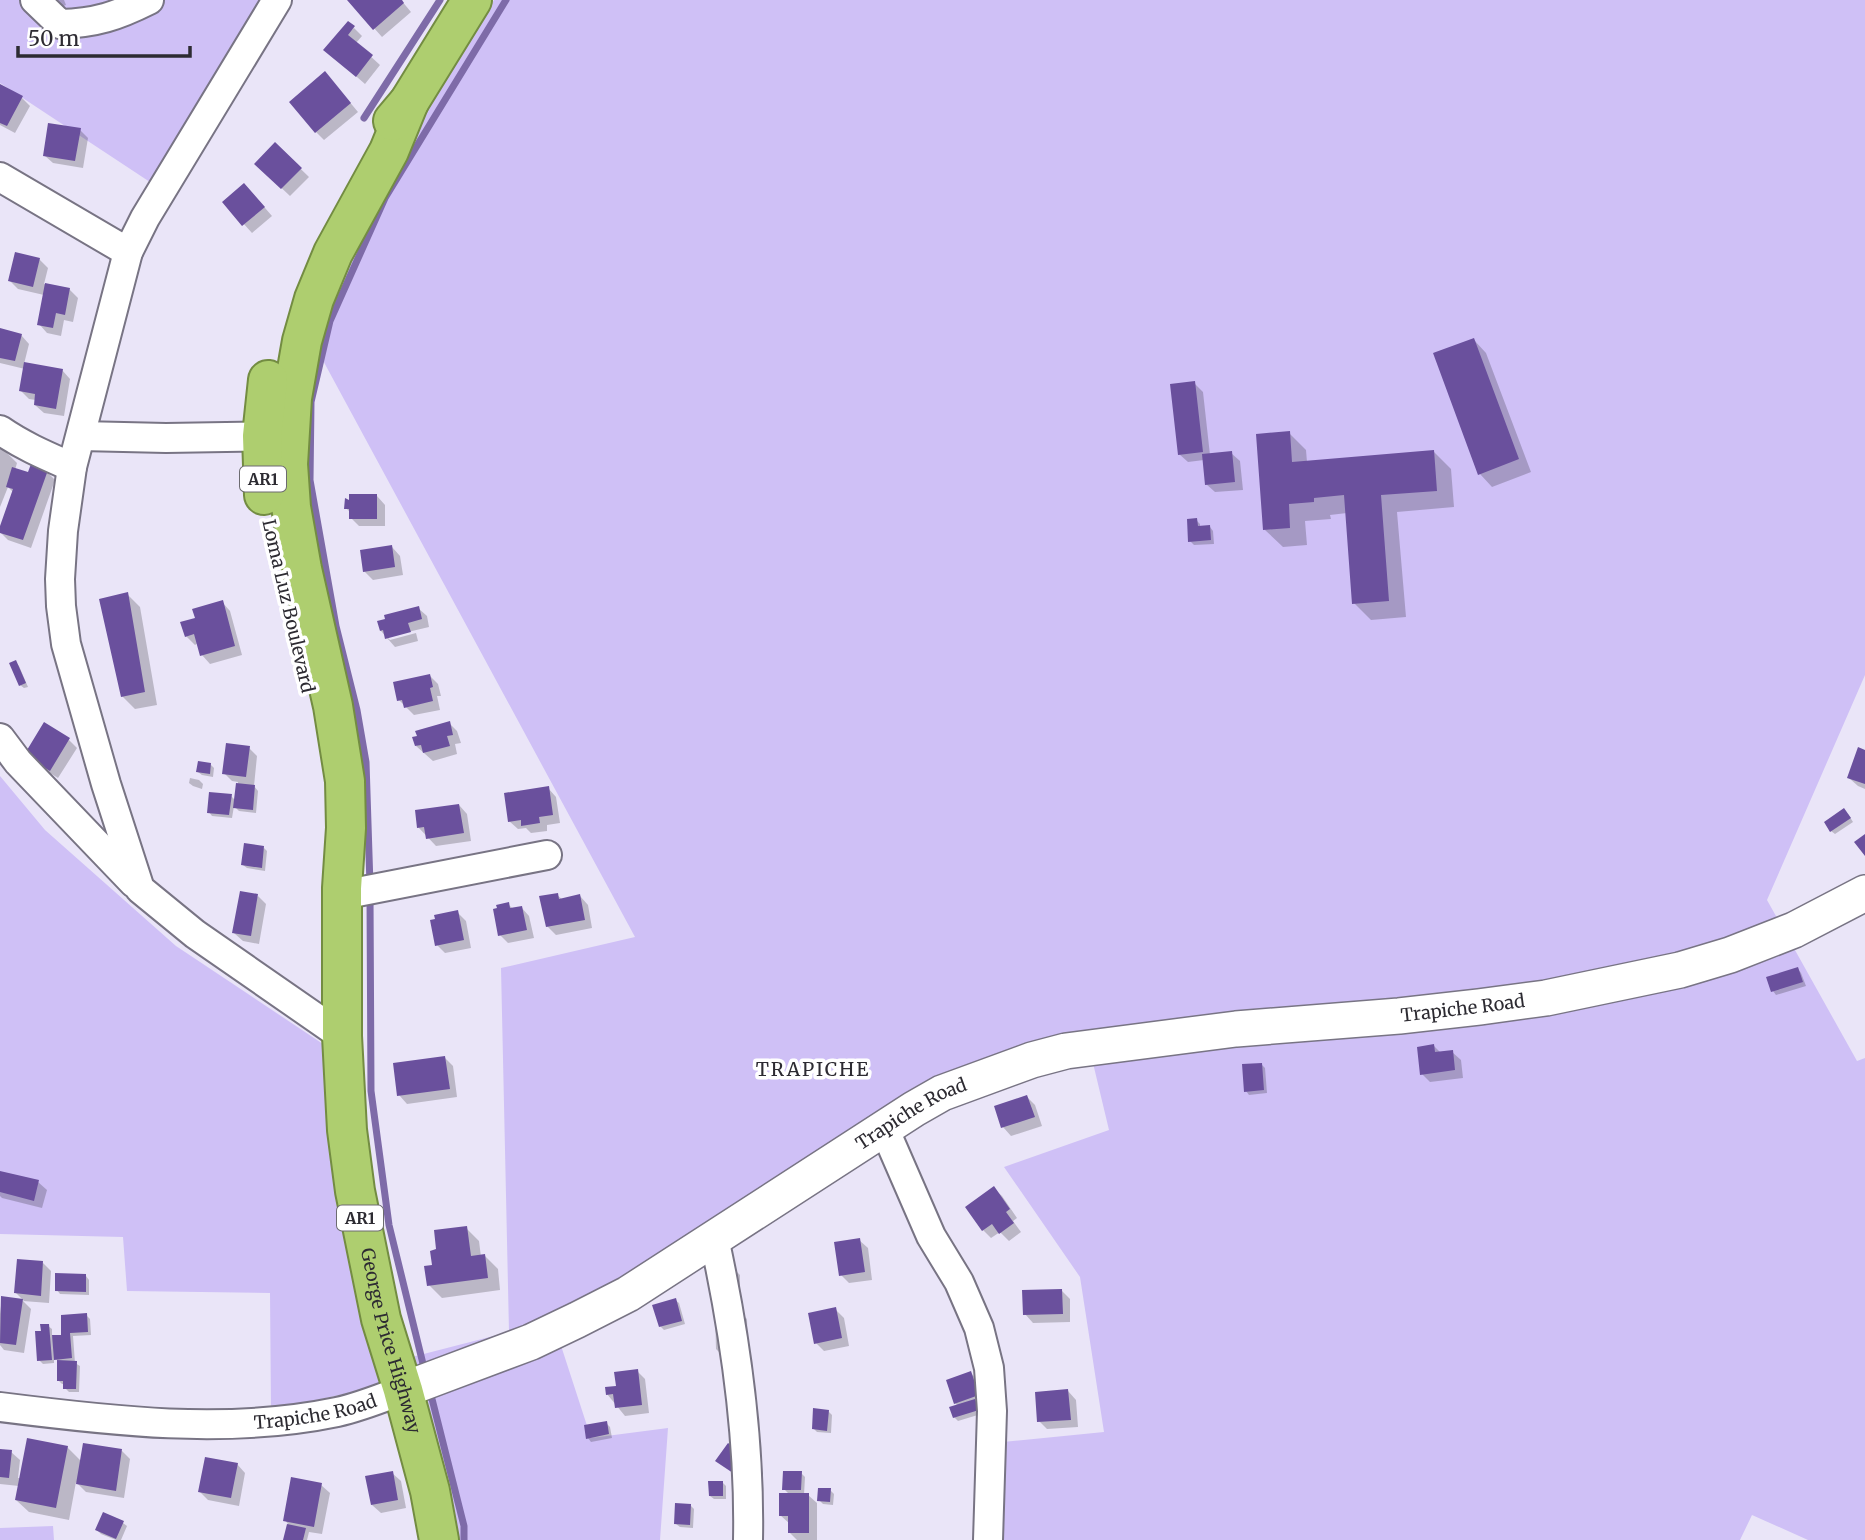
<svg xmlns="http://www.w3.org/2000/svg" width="1865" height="1540" viewBox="0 0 1865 1540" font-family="Merriweather,serif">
<rect width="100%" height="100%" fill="#eae5f8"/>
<path fill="#cfc0f6" d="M 0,0 L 262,0 L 156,186 L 0,83 Z
M 494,0 L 1865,0 L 1865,675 L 1767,900 L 1857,1061 L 1865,1058 L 1865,1540 L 1808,1540 L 1752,1515 L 1740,1540 L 983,1540 L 982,1444 L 1104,1432 L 1080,1277 L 1004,1167 L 1109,1130 L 1087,1038 L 926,1085 L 553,1321 L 591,1438 L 668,1428 L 660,1540 L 458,1540 L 449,1496 L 412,1357 L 509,1332 L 501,968 L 635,937 L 313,342 L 396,160 Z
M 0,776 L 45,830 L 176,946 L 323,1044 C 325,1161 350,1273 380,1386 L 271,1410 L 270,1293 L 127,1291 L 123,1237 L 0,1234 Z
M 53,1526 L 54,1540 L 0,1540 L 0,1528 Z"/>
<path fill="#0003" d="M 54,0 L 64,0 L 66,5 L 59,8 Z
M 349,0 L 401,0 L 411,12 L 382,37 Z
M 354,28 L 362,36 L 356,43 L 380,65 L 365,84 L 326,50 Z
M 333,82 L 358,112 L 324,140 L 316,132 Z
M 0,86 L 22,98 L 30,106 L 15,133 L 0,125 Z
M 80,130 L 88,138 L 83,168 L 53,163 L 44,155 Z
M 275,144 L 309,177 L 290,196 L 256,164 Z
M 252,193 L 272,216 L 252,233 L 224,202 Z
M 39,259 L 48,268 L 44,284 L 69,289 L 78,298 L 73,322 L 64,320 L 61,336 L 47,333 L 39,324 L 44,295 L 18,289 L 10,281 Z
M 0,330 L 21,335 L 29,344 L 24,364 L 62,370 L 70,379 L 64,416 L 44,413 L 35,405 L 36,400 L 29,399 L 21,391 L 25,369 L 0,363 Z
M 1474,340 L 1486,353 L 1531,472 L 1492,487 L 1480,474 Z
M 1194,383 L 1203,392 L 1210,455 L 1231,453 L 1240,461 L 1243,490 L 1215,492 L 1206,484 L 1204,460 L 1188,462 L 1179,454 Z
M 1289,433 L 1306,450 L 1307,462 L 1434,452 L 1451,469 L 1454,507 L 1397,512 L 1406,617 L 1371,620 L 1354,603 L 1347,513 L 1330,515 L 1331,519 L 1305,521 L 1307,545 L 1283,547 L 1265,530 Z
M 0,448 L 4,450 L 17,463 L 15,470 L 29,475 L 47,472 L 55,480 L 31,548 L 8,540 L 0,532 L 13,492 L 8,487 L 0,507 Z
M 377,496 L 385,505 L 385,526 L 359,526 L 351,518 L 351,513 L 346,508 Z
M 1196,520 L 1200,524 L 1200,528 L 1210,527 L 1213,531 L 1214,544 L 1194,545 L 1190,541 Z
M 392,547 L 400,556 L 403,575 L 373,580 L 364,571 Z
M 127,594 L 140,607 L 157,705 L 135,709 L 122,696 Z
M 222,602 L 230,611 L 242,655 L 210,664 L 202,655 L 198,643 L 195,645 L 186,636 L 197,620 Z
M 418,608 L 427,616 L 429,627 L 387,637 L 390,640 L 416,633 L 418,641 L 395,647 L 381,631 L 379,622 Z
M 15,662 L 19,666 L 28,687 L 24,688 L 20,685 Z
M 430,676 L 438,684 L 441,696 L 437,696 L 440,710 L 414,715 L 399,700 Z
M 449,723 L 457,731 L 461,743 L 455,744 L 457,754 L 433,761 L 416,746 Z
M 69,740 L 77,748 L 58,778 L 34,763 Z
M 249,748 L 257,756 L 254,786 L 258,791 L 256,813 L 239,811 L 234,806 L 232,818 L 212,816 L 209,812 L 231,796 L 236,801 L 238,782 L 232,781 L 224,773 Z
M 1865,751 L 1865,789 L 1858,786 L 1849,778 Z
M 210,764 L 214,768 L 213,777 L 202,775 L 198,772 Z
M 190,778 L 199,780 L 203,784 L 202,789 L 193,786 L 189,783 Z
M 548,788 L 556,797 L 560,823 L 547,825 L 547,831 L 531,833 L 526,828 L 518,829 L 509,821 Z
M 459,805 L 467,814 L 471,841 L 436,846 L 418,827 Z
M 1848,814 L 1853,822 L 1835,834 L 1831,831 Z
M 264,848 L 267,851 L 265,871 L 247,868 L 243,865 Z
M 557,895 L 563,900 L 580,896 L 588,905 L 592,928 L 556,935 L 547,926 Z
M 258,896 L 266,904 L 259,944 L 243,941 L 234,933 Z
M 508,904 L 513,909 L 521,907 L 529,916 L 534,938 L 508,943 L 500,935 Z
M 457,912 L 466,921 L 471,948 L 445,953 L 437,945 Z
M 1798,969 L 1801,973 L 1806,986 L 1776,995 L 1773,991 Z
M 1434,1046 L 1441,1053 L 1452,1052 L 1461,1060 L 1463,1078 L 1430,1082 L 1422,1074 Z
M 445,1058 L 453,1066 L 457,1097 L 407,1104 L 399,1095 Z
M 1261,1064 L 1265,1068 L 1267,1093 L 1249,1095 L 1246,1091 Z
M 1027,1097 L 1035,1105 L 1042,1126 L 1011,1136 L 1003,1127 L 996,1107 Z
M 0,1172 L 38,1182 L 47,1190 L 42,1208 L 2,1198 L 0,1196 Z
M 993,1188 L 1002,1196 L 1017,1218 L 1013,1221 L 1021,1232 L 1009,1241 L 1000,1232 L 991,1238 L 983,1230 Z
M 466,1228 L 479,1241 L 481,1257 L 485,1256 L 498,1269 L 500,1290 L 442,1298 L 429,1285 L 434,1266 Z
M 859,1240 L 868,1248 L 872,1280 L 849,1283 L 841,1275 Z
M 43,1263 L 51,1271 L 49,1303 L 23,1301 L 31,1309 L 24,1353 L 4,1350 L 0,1345 L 0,1314 L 2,1298 L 24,1301 L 16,1293 Z
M 731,1266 L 740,1275 L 740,1296 L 718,1298 L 710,1289 L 709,1268 Z
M 86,1276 L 89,1280 L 89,1295 L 60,1294 L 57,1290 Z
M 1062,1291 L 1070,1299 L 1070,1322 L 1033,1323 L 1025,1314 Z
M 675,1300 L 679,1303 L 685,1324 L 664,1330 L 660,1326 Z
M 835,1309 L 844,1318 L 849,1346 L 824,1351 L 816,1343 Z
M 738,1311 L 747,1319 L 748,1356 L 724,1357 L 716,1349 L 715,1312 Z
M 86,1315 L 90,1319 L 91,1335 L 73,1336 L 75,1363 L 80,1366 L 79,1392 L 69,1392 L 65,1388 L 65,1384 L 62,1384 L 58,1380 L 59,1362 L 54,1357 L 54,1363 L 43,1364 L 39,1360 L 43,1332 L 48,1326 L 52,1329 L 52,1337 L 63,1336 Z
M 637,1371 L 645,1379 L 649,1413 L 625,1416 L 607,1394 Z
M 971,1373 L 979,1382 L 981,1414 L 958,1421 L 954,1417 L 958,1406 L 955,1403 Z
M 1068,1391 L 1076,1400 L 1078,1427 L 1047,1429 L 1039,1421 Z
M 828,1411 L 832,1415 L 831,1433 L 817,1432 L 813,1428 Z
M 606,1423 L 610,1427 L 612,1438 L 591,1442 L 588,1438 Z
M 67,1447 L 81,1461 L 122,1451 L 130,1459 L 124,1498 L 86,1492 L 76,1482 L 69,1520 L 29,1512 L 16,1500 L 19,1486 L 0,1484 L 0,1489 L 0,1451 L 11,1452 L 20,1460 L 18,1478 L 21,1478 Z
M 237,1464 L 245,1473 L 239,1506 L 208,1500 L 200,1492 Z
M 392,1473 L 401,1481 L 406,1508 L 381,1513 L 372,1505 Z
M 801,1473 L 805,1477 L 804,1495 L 808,1495 L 817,1503 L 817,1540 L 797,1540 L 789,1532 L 790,1524 L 780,1515 L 789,1494 L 784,1489 Z
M 722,1482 L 726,1486 L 726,1499 L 714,1499 L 710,1496 Z
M 321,1485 L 330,1493 L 322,1534 L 309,1532 L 307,1540 L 284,1540 L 288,1524 L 285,1520 Z
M 830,1490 L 834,1494 L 833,1505 L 823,1504 L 819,1500 Z
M 690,1505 L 694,1509 L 693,1528 L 680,1527 L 676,1524 Z
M 123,1523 L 127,1526 L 121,1540 L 116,1540 L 101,1534 L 97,1530 Z"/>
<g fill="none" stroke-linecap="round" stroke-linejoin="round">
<path stroke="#7e6ba8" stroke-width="7" d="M 364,118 L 440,0
M 370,885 L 366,762 L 357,710 L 336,626 L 310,480 L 311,402 L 330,321 L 385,198 L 506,0
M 370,896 L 371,1091 L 389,1225 L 425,1372
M 430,1391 L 464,1526 L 464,1540"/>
</g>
<path fill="#6a509d" d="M 347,0 L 402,0 L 404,3 L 373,30 Z
M 348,21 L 355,26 L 348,35 L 373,55 L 356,77 L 323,50 Z
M 325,71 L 351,103 L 315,133 L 289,102 Z
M 0,84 L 23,96 L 7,126 L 0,123 Z
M 48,123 L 81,128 L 75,161 L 43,156 Z
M 275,142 L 302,168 L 281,189 L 254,164 Z
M 244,183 L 265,207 L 242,226 L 222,202 Z
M 15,252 L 40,258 L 33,287 L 8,281 Z
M 45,283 L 70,288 L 65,315 L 56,313 L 53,328 L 37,325 Z
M 0,328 L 22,334 L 15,361 L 0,358 Z
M 1474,338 L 1519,459 L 1478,475 L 1433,353 Z
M 24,362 L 63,369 L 56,409 L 34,405 L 35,394 L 19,391 Z
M 1195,381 L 1203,452 L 1178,455 L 1170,384 Z
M 1290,431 L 1292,462 L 1434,450 L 1437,491 L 1381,495 L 1389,601 L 1352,604 L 1344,495 L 1314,498 L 1314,502 L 1289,504 L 1290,528 L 1263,530 L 1256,434 Z
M 1232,451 L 1235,482 L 1205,485 L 1202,454 Z
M 31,464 L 48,470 L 23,540 L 0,533 L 0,526 L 13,489 L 6,487 L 12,467 L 28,472 Z
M 349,494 L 377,494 L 377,519 L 349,519 L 349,509 L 344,509 L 345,498 L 349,500 Z
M 1197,518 L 1198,526 L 1210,525 L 1211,540 L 1188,542 L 1187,519 Z
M 392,545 L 395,567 L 363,572 L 360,550 Z
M 128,592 L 145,692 L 121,697 L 99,599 Z
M 223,600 L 235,646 L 200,656 L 194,634 L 185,637 L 180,622 L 195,618 L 192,609 Z
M 419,606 L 422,619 L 408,623 L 411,632 L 385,639 L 383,630 L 380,631 L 377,621 L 385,619 L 384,615 Z
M 16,660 L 26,683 L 19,686 L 9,663 Z
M 430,674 L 433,687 L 430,688 L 433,701 L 404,708 L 402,700 L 397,701 L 393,682 Z
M 450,721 L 453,735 L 447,736 L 450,746 L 423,753 L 421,745 L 415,746 L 412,737 L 417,736 L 415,731 Z
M 44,722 L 70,738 L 50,771 L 24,755 Z
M 226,743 L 250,746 L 246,777 L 222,774 Z
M 1858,747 L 1865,750 L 1865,784 L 1847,778 Z
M 198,761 L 211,763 L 210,774 L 196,772 Z
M 236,783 L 255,785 L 253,810 L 233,808 Z
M 549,786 L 553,815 L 539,817 L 540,823 L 521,826 L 521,820 L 508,822 L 504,793 Z
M 209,792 L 232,794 L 229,815 L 207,813 Z
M 459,804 L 464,833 L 426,839 L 424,827 L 417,828 L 415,810 Z
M 1844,808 L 1851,818 L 1830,832 L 1824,822 Z
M 1865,834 L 1865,856 L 1854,842 Z
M 244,843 L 264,846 L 262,868 L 241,865 Z
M 240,891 L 258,894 L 251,936 L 232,933 Z
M 558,893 L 559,899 L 580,894 L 585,920 L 546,927 L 539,896 Z
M 509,902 L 510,908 L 522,906 L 527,930 L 498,936 L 493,909 L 497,908 L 496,905 Z
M 458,910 L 464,940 L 435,946 L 430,920 L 435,919 L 434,915 Z
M 1798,967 L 1803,982 L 1771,992 L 1766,977 Z
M 1434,1044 L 1435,1052 L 1453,1050 L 1455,1070 L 1420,1075 L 1417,1047 Z
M 445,1056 L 450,1089 L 397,1096 L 393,1063 Z
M 1262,1063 L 1264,1090 L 1244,1092 L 1242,1064 Z
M 1027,1095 L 1035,1117 L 1001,1128 L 994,1106 Z
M 0,1171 L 39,1180 L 34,1201 L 0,1192 Z
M 994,1186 L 1010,1209 L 1006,1212 L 1014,1223 L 999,1234 L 992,1224 L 982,1231 L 965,1207 Z
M 467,1226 L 471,1256 L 485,1254 L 488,1278 L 427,1286 L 424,1266 L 432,1265 L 430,1251 L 436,1249 L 434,1230 Z
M 860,1238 L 865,1272 L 839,1276 L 834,1242 Z
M 17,1259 L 43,1261 L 41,1296 L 14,1293 Z
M 55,1273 L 86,1274 L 86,1292 L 55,1291 Z
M 1062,1289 L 1063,1314 L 1023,1315 L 1022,1290 Z
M 1,1296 L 23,1299 L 16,1345 L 0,1343 Z
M 676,1298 L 682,1321 L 659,1327 L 652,1305 Z
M 836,1307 L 842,1338 L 814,1344 L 808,1313 Z
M 87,1313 L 88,1332 L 70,1333 L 72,1358 L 54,1360 L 52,1335 L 61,1335 L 61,1315 Z
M 40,1324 L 49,1324 L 52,1360 L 37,1361 L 35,1331 L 41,1331 Z
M 57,1360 L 77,1361 L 76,1389 L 63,1389 L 63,1381 L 57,1381 Z
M 638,1369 L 642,1405 L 615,1408 L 613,1394 L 606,1395 L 605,1387 L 616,1386 L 614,1372 Z
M 971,1371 L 979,1395 L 954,1404 L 946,1380 Z
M 1068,1389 L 1071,1420 L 1037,1422 L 1035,1392 Z
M 975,1399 L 979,1410 L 953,1418 L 949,1407 Z
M 813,1408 L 829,1410 L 827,1431 L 812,1429 Z
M 607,1421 L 609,1434 L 586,1439 L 584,1425 Z
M 27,1438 L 68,1446 L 56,1508 L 15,1500 Z
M 83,1443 L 122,1449 L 116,1491 L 76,1484 Z
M 728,1443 L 745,1455 L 733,1473 L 715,1461 Z
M 0,1449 L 12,1450 L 9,1478 L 0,1477 Z
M 205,1457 L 238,1463 L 231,1498 L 198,1492 Z
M 393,1471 L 398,1500 L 371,1505 L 365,1476 Z
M 783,1471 L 802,1471 L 801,1490 L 782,1490 Z
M 291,1477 L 322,1483 L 314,1527 L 283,1521 Z
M 708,1481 L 723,1481 L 723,1496 L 709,1496 Z
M 818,1488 L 831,1488 L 830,1502 L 817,1501 Z
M 779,1493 L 809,1493 L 809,1533 L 788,1533 L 788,1516 L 779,1516 Z
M 675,1503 L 691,1504 L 690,1525 L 674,1524 Z
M 103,1512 L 124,1521 L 116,1539 L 95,1530 Z
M 287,1524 L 306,1528 L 303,1540 L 283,1540 Z"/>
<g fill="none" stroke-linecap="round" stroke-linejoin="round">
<defs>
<g id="minor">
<path d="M 35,0 L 60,24 C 96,23 117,16 149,0"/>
<path d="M 277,0 L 145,218 L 128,252 L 72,467 L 63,531 L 60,579 L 61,606 L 66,644 L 106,784 L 140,889 L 195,934 L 342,1036"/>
<path d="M 0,177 L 128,252"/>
<path d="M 0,430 C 23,446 47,456 72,467"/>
<path d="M 81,436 L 166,438 L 281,436"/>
<path d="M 0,738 L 18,762 L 134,883"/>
<path d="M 342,895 L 547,855"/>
<path d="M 884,1128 L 931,1236 L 959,1282 L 979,1328 L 989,1368 L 992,1411 L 988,1540"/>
<path d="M 714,1238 C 735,1334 750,1441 748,1540"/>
<path id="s1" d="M 0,1407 C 111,1421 227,1435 337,1412 C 360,1407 382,1398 403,1390"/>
</g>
<g id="tertiary">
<path id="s2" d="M 403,1390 L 531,1342 L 577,1320 L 628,1294 L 914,1109 L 942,1093 L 1032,1060 L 1066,1051 L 1236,1029 L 1399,1016 L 1479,1007 L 1546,998 L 1680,970 L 1730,955 L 1794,930 L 1865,893"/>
</g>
<g id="trunk">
<path id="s3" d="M 409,102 L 389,151 L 333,253 L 314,299 L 302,341 L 292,398 L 288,464 L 291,507 L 302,569 L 333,706 L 345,781 L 346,828 L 342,888 L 342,1036 L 347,1130 L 355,1191 L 381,1319 L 403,1390 L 430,1491 L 439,1540"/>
<path d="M 393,121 L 409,102 L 472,0"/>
<path d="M 264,495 L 262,436 L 268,380"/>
</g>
</defs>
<use href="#minor" stroke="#787484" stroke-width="32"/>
<use href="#tertiary" stroke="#787484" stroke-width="38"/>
<use href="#trunk" stroke="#738c42" stroke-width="42"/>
<use href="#minor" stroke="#fff" stroke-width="28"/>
<use href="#tertiary" stroke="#fff" stroke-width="35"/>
<use href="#trunk" stroke="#aece6f" stroke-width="38"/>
</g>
<g text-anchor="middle" stroke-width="7" stroke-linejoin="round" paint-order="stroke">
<g fill="#fff" stroke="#6c6b70" stroke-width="2">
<rect x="240" y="466.5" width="46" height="25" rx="5"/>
<rect x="337" y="1205.5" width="46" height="25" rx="5"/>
</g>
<g font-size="16" font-weight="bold" fill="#2d2b32">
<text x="263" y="485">AR1</text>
<text x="360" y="1224">AR1</text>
</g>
<g font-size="18" fill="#2d2b32" stroke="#fff">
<text transform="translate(288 606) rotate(77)" y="6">Loma Luz Boulevard</text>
<text dy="6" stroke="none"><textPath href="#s2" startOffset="1148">Trapiche Road</textPath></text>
<text dy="6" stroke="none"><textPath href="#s2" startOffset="581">Trapiche Road</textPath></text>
<text dy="6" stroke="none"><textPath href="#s3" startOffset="1274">George Price Highway</textPath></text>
<text dy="6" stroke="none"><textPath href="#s1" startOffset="317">Trapiche Road</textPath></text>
</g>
<g font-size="19" letter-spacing="2" fill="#2d2b32" stroke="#fff">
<text x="813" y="1076">TRAPICHE</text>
</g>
</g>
<path d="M18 46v10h172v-10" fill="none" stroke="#2d2b32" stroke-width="3.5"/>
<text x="28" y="46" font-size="21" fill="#2d2b32" stroke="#ffffff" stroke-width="5" paint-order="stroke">50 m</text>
</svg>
